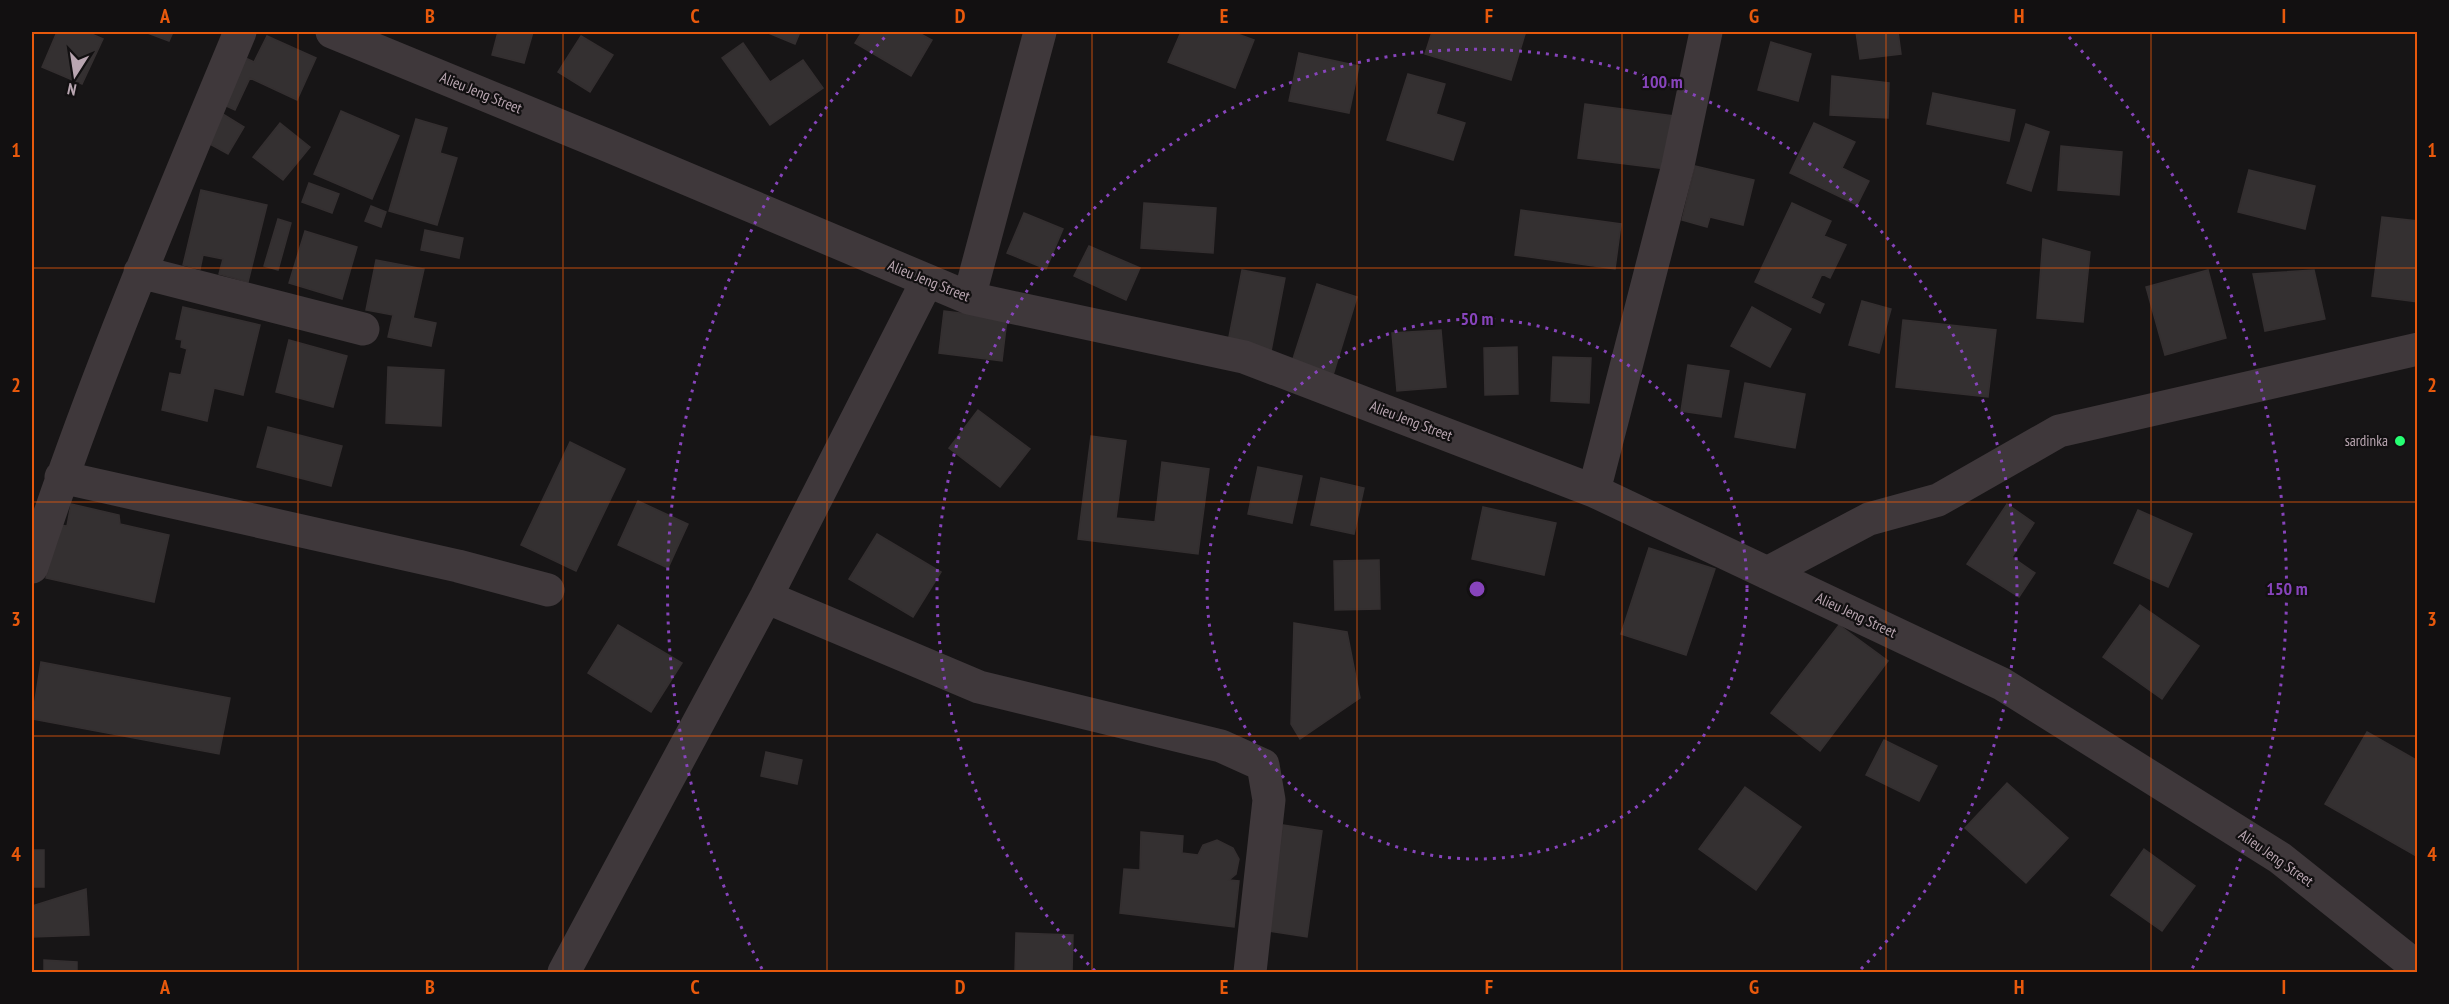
<svg xmlns="http://www.w3.org/2000/svg" width="2449" height="1004" viewBox="0 0 2449 1004" font-family="'PT Sans Narrow',sans-serif">
<rect width="100%" height="100%" fill="#171516"/>
<path fill="#343031" stroke="#342f30" stroke-width="1.5" d="M 57,32 L 87,32 L 103,39 L 82,84 L 42,67 Z
M 145,32 L 173,32 L 169,41 Z
M 498,32 L 533,32 L 524,63 L 492,55 Z
M 766,32 L 800,32 L 795,44 Z
M 862,32 L 917,32 L 932,40 L 911,76 L 855,43 Z
M 1181,32 L 1232,32 L 1254,40 L 1235,88 L 1168,62 Z
M 1432,32 L 1516,32 L 1525,34 L 1511,80 L 1425,54 Z
M 1856,32 L 1898,32 L 1901,54 L 1860,59 Z
M 267,36 L 316,58 L 297,100 L 250,78 L 235,110 L 213,100 L 235,53 L 254,62 Z
M 581,36 L 613,55 L 590,92 L 558,72 Z
M 1771,42 L 1811,54 L 1798,101 L 1758,90 Z
M 743,43 L 770,82 L 803,60 L 823,88 L 770,125 L 722,58 Z
M 1299,53 L 1359,66 L 1349,113 L 1289,101 Z
M 1408,74 L 1445,84 L 1436,114 L 1465,123 L 1453,160 L 1387,140 Z
M 1832,76 L 1889,83 L 1888,118 L 1830,115 Z
M 1933,93 L 2015,110 L 2009,141 L 1927,124 Z
M 1585,104 L 1681,117 L 1674,170 L 1578,158 Z
M 213,108 L 244,127 L 228,154 L 197,137 Z
M 341,111 L 399,136 L 372,199 L 314,174 Z
M 416,119 L 447,128 L 440,153 L 457,158 L 437,225 L 389,211 Z
M 280,123 L 310,147 L 283,180 L 253,157 Z
M 1814,123 L 1855,142 L 1842,168 L 1869,181 L 1857,205 L 1790,173 Z
M 2026,124 L 2049,132 L 2031,191 L 2007,183 Z
M 2061,146 L 2122,152 L 2119,195 L 2058,190 Z
M 1695,166 L 1754,180 L 1743,225 L 1710,217 L 1707,227 L 1682,220 Z
M 2249,170 L 2315,186 L 2305,229 L 2238,212 Z
M 309,183 L 339,194 L 332,213 L 302,202 Z
M 201,190 L 267,205 L 248,282 L 219,274 L 223,259 L 203,255 L 200,269 L 183,265 Z
M 1144,203 L 1216,208 L 1213,253 L 1141,248 Z
M 1792,203 L 1831,221 L 1824,236 L 1846,245 L 1830,278 L 1822,274 L 1811,298 L 1824,304 L 1820,313 L 1755,282 Z
M 371,206 L 386,212 L 381,227 L 365,221 Z
M 1521,210 L 1621,224 L 1615,269 L 1515,255 Z
M 1024,213 L 1063,229 L 1046,269 L 1007,253 Z
M 2382,217 L 2418,221 L 2418,302 L 2372,296 Z
M 278,219 L 291,223 L 278,270 L 264,266 Z
M 425,230 L 463,238 L 459,258 L 421,250 Z
M 305,231 L 357,247 L 342,299 L 289,283 Z
M 2043,239 L 2090,252 L 2083,322 L 2037,318 Z
M 1089,246 L 1140,268 L 1126,300 L 1074,276 Z
M 376,260 L 424,269 L 413,318 L 436,323 L 431,346 L 388,337 L 393,315 L 366,310 Z
M 1242,270 L 1285,278 L 1271,351 L 1228,342 Z
M 2208,270 L 2226,338 L 2165,355 L 2146,287 Z
M 2314,270 L 2325,319 L 2265,331 L 2253,274 Z
M 1317,284 L 1357,297 L 1333,375 L 1292,362 Z
M 1862,301 L 1891,309 L 1879,353 L 1849,345 Z
M 183,307 L 260,325 L 243,395 L 214,388 L 207,421 L 162,410 L 170,373 L 181,375 L 187,349 L 181,347 L 182,340 L 176,339 Z
M 1752,307 L 1791,329 L 1770,367 L 1731,346 Z
M 944,311 L 1007,319 L 1002,361 L 939,353 Z
M 1903,320 L 1996,330 L 1988,397 L 1896,387 Z
M 1441,330 L 1446,387 L 1397,391 L 1392,333 Z
M 289,340 L 347,356 L 333,407 L 276,392 Z
M 1517,347 L 1518,394 L 1485,395 L 1484,348 Z
M 1553,357 L 1591,358 L 1589,403 L 1551,401 Z
M 1688,365 L 1729,371 L 1721,417 L 1681,411 Z
M 388,367 L 444,370 L 441,426 L 386,423 Z
M 1745,383 L 1805,394 L 1795,448 L 1735,437 Z
M 978,410 L 1030,449 L 1000,487 L 949,448 Z
M 268,427 L 342,446 L 331,486 L 257,467 Z
M 1091,436 L 1126,441 L 1116,518 L 1155,522 L 1162,462 L 1209,469 L 1198,554 L 1078,539 Z
M 570,442 L 625,469 L 576,571 L 521,545 Z
M 1258,467 L 1302,476 L 1292,523 L 1248,514 Z
M 1321,478 L 1364,488 L 1354,534 L 1311,525 Z
M 638,501 L 688,524 L 668,568 L 618,545 Z
M 71,504 L 119,515 L 120,524 L 169,535 L 154,602 L 46,578 L 58,525 L 67,526 Z
M 2007,504 L 2034,523 L 2012,557 L 2035,573 L 2019,597 L 1967,564 Z
M 1483,507 L 1556,523 L 1544,575 L 1472,559 Z
M 2138,510 L 2192,534 L 2168,587 L 2114,563 Z
M 877,534 L 941,572 L 913,617 L 849,579 Z
M 1649,548 L 1715,569 L 1686,655 L 1621,634 Z
M 1379,560 L 1380,609 L 1335,610 L 1334,561 Z
M 2140,605 L 2199,646 L 2162,699 L 2103,657 Z
M 1294,623 L 1347,632 L 1360,698 L 1300,739 L 1291,724 Z
M 618,625 L 682,663 L 651,712 L 588,673 Z
M 1839,625 L 1888,661 L 1820,751 L 1771,713 Z
M 41,662 L 230,698 L 219,754 L 32,719 Z
M 2367,732 L 2418,761 L 2418,857 L 2325,804 Z
M 1884,740 L 1937,766 L 1919,801 L 1866,775 Z
M 766,752 L 802,760 L 797,784 L 761,776 Z
M 2007,783 L 2068,838 L 2026,883 L 1965,828 Z
M 1745,787 L 1801,827 L 1756,890 L 1699,849 Z
M 1283,825 L 1322,831 L 1307,937 L 1268,931 Z
M 1141,832 L 1183,836 L 1182,853 L 1198,855 L 1203,845 L 1217,840 L 1233,848 L 1239,859 L 1236,874 L 1229,880 L 1239,881 L 1234,927 L 1120,913 L 1124,869 L 1140,870 Z
M 2144,849 L 2195,886 L 2162,931 L 2111,895 Z
M 32,850 L 44,850 L 44,887 L 32,887 Z
M 86,889 L 89,935 L 32,937 L 32,906 Z
M 1016,933 L 1073,935 L 1072,972 L 1015,972 Z
M 44,960 L 77,962 L 77,972 L 44,972 Z"/>
<g fill="none" stroke-linecap="round" stroke-linejoin="round">
<path stroke="#3f383b" stroke-width="33" d="M 332,32 L 609,146 L 969,298 L 1244,357 L 1594,491 L 2002,684 L 2280,858 L 2418,968
M 140,272 L 363,329
M 969,298 L 1040,32
M 61,477 L 458,566 L 548,590
M 1594,491 L 1678,165 L 1706,32
M 32,567 C 91,385 167,208 240,32
M 1767,573 L 1869,519 L 1938,500 L 2059,431 L 2418,349
M 766,597 L 979,687 L 1221,746 L 1263,765 L 1269,800 L 1250,972
M 564,972 L 766,597 L 927,281"/>
</g>
<path fill="none" stroke="#e8590c" stroke-width="1.5" stroke-opacity="0.55" d="M 298,32 L 298,972M 563,32 L 563,972M 827,32 L 827,972M 1092,32 L 1092,972M 1357,32 L 1357,972M 1622,32 L 1622,972M 1886,32 L 1886,972M 2151,32 L 2151,972M 32,268 L 2418,268M 32,502 L 2418,502M 32,736 L 2418,736"/>
<g fill="none" stroke="#8744bc" stroke-width="3" stroke-dasharray="3 6">
<circle cx="1477" cy="589" r="270"/>
<path d="M1095 971A540 540 0 1 1 1859 971"/>
<path d="M762 969A810 810 0 0 1 885 37M2069 37A810 810 0 0 1 2192 969"/>
</g>
<circle fill="#26ff73" stroke="#121011" stroke-width="2" cx="2400" cy="441" r="6"/>
<g text-anchor="middle" stroke-width="4.5" stroke-linejoin="round" paint-order="stroke">
<g font-size="15" fill="#b9a6b1" stroke="#121011">
<text transform="translate(481 93) rotate(22)" y="5">Alieu Jeng Street</text>
<text transform="translate(929 281) rotate(22)" y="5">Alieu Jeng Street</text>
<text transform="translate(1411 421) rotate(21)" y="5">Alieu Jeng Street</text>
<text transform="translate(1856 615) rotate(25)" y="5">Alieu Jeng Street</text>
<text transform="translate(2276 858) rotate(35)" y="5">Alieu Jeng Street</text>
</g>
<g font-size="15" fill="#b9a6b1" stroke="#121011" text-anchor="end">
<text x="2388" y="446">sardinka</text>
</g>
</g>
<circle cx="1477" cy="589" r="9" fill="#8744bc" stroke="#121011" stroke-width="3"/>
<g font-size="18" text-anchor="middle" font-weight="bold" fill="#8744bc" stroke="#121011" stroke-width="4.5" stroke-linejoin="round" paint-order="stroke">
<text x="1662" y="88">100 m</text>
<text x="1477" y="325">50 m</text>
<text x="2287" y="595">150 m</text>
</g>
<rect width="2449" height="1004" fill="none" stroke="#121011" stroke-width="66"/>
<g transform="translate(75 75) rotate(192)" stroke="#121011" stroke-width="4.5" paint-order="stroke">
<path d="M0-4.5L10 22L0 15L-10 22Z" fill="#b9a6b1"/>
<text y="-9" font-size="16" font-weight="bold" text-anchor="middle" fill="#b9a6b1">N</text>
</g>
<rect x="33" y="33" width="2383" height="938" fill="none" stroke="#e8590c" stroke-width="2"/>
<g font-size="20" text-anchor="middle" font-weight="bold" fill="#e8590c">
<text x="165" y="23">A</text>
<text x="430" y="23">B</text>
<text x="695" y="23">C</text>
<text x="960" y="23">D</text>
<text x="1224" y="23">E</text>
<text x="1489" y="23">F</text>
<text x="1754" y="23">G</text>
<text x="2019" y="23">H</text>
<text x="2284" y="23">I</text>
<text x="16" y="157">1</text>
<text x="2432" y="157">1</text>
<text x="16" y="392">2</text>
<text x="2432" y="392">2</text>
<text x="16" y="626">3</text>
<text x="2432" y="626">3</text>
<text x="16" y="861">4</text>
<text x="2432" y="861">4</text>
<text x="165" y="994">A</text>
<text x="430" y="994">B</text>
<text x="695" y="994">C</text>
<text x="960" y="994">D</text>
<text x="1224" y="994">E</text>
<text x="1489" y="994">F</text>
<text x="1754" y="994">G</text>
<text x="2019" y="994">H</text>
<text x="2284" y="994">I</text>
</g>
</svg>
